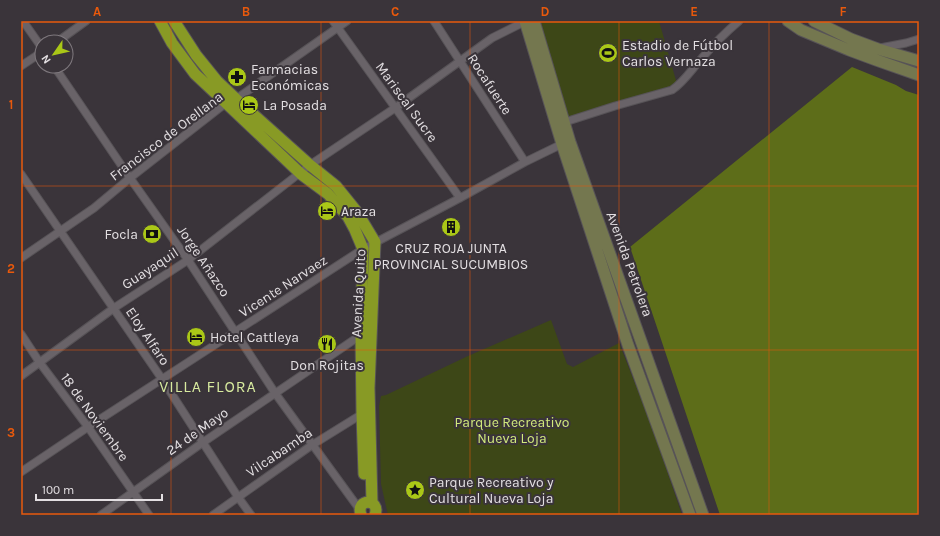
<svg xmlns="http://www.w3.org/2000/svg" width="940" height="536" viewBox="0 0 940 536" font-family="Karla,sans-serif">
<rect width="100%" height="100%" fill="#3a343a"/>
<path fill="#3d4717" d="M 537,21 L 659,21 L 677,84 L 568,118 Z
M 551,320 L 567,364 L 573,367 L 619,343 L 650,421 L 682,515 L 388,515 L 381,484 L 379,406 L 381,396 L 386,395 L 468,356 Z"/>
<path fill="#5d6d19" d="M 852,67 L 896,85 L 906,91 L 919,95 L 919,515 L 720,515 L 630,247 Z"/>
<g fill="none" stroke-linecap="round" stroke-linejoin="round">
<defs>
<path id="minor" d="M 23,21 L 42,48
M 333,21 L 460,198
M 434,21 L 525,162
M 57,42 L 86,21
M 880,48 L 906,43 L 919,39
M 21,66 L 42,52
M 54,66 L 130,178 L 188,260 L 275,393 L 360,510
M 565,122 L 615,106 L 672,90 C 684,82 692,69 702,58 C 713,45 726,32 739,21
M 21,174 L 162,379 L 238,497 L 251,515
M 21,258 L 94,208 L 130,178 L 226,103 L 236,99 L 347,21
M 21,334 L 40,363 L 88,427 L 149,515
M 21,376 L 114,308 L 188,260 L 310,165 L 395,108 L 492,38 L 526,21
M 21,472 L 88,427 L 363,249 L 460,198 L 525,162 L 562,144 L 566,143
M 101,515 L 202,443 L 361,335 L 363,335
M 213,515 L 312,445 L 362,414"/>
<path id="secondary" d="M 525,21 L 562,144 L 628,345 L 690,515
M 534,21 L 570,142 L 703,515
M 788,21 L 801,30 L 849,50 L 876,60 L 919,75
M 814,21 L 851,39 L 878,49 L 919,61"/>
<path id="trunk" d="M 160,21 L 172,43 L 195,74 L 226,103 L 301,174 L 328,194 L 348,217 L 355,230 L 363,249 L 361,335 L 362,414 L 364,474
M 174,21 L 196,55 L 217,81 L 236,99 L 310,165 L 336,186 L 357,212 L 375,242 L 369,388 L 372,503
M 361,515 C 355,498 381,498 375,515"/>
</defs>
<use href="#minor" stroke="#575357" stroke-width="9"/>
<use href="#secondary" stroke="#575357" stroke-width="13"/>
<use href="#trunk" stroke="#575357" stroke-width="13"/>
<use href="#minor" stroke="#696368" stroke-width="7"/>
<use href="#secondary" stroke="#74774f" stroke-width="11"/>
<use href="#trunk" stroke="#889a25" stroke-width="11"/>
</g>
<path fill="none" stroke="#e8590c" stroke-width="1" stroke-opacity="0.55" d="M 171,21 L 171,515M 321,21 L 321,515M 470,21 L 470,515M 619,21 L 619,515M 769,21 L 769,515M 21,186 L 919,186M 21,350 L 919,350"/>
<defs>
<symbol id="stadium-disc" viewBox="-11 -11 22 22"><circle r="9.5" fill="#aac717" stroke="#3a343a"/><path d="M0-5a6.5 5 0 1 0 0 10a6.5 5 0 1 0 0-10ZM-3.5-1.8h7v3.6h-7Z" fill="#111"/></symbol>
<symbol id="pharmacy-disc" viewBox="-11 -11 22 22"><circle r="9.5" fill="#aac717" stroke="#3a343a"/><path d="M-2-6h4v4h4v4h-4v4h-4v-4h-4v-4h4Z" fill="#111"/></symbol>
<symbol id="hotel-disc" viewBox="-11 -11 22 22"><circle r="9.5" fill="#aac717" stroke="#3a343a"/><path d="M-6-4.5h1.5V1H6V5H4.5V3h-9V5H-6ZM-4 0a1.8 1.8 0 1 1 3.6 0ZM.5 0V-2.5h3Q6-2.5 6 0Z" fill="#111"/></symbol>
<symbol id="building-disc" viewBox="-11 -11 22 22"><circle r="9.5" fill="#aac717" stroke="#3a343a"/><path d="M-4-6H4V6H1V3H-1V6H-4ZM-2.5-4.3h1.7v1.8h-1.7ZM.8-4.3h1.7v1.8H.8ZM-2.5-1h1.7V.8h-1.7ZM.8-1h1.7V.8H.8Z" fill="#111"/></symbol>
<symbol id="bank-disc" viewBox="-11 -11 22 22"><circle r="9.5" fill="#aac717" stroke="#3a343a"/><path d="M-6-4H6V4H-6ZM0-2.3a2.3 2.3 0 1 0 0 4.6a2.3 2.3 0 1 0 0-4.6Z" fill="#111"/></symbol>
<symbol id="restaurant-disc" viewBox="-11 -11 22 22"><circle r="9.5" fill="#aac717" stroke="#3a343a"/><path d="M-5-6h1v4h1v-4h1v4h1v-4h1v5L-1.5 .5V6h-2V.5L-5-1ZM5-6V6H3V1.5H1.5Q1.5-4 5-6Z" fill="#111"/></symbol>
<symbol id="sight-disc" viewBox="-11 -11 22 22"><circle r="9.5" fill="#aac717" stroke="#3a343a"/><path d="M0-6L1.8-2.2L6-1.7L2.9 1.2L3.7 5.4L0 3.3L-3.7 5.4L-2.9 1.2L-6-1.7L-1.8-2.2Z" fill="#111"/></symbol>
</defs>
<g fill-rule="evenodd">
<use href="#stadium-disc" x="597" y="42" width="22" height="22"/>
<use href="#pharmacy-disc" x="226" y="66" width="22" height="22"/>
<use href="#hotel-disc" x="238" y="94" width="22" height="22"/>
<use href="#hotel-disc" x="316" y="200" width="22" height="22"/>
<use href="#building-disc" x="440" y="216" width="22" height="22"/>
<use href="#bank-disc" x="141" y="223" width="22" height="22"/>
<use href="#hotel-disc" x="185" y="326" width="22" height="22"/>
<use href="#restaurant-disc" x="316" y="333" width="22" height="22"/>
<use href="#sight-disc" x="404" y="479" width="22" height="22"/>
</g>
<g text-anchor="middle" stroke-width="4" stroke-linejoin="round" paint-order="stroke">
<g font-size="14" fill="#e3dfe2" stroke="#3a343a" text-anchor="start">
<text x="622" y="50">Estadio de Fútbol<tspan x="622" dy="16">Carlos Vernaza</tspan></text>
<text x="251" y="74">Farmacias<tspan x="251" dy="16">Económicas</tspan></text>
<text x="263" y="110">La Posada</text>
<text x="341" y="216">Araza</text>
<text x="138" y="239" text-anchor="end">Focla</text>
<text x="451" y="253" text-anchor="middle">CRUZ ROJA JUNTA<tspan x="451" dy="16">PROVINCIAL SUCUMBIOS</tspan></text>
<text x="210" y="342">Hotel Cattleya</text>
<text x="327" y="370" text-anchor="middle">Don Rojitas</text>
<text x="429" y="487">Parque Recreativo y<tspan x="429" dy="16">Cultural Nueva Loja</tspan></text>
</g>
<g font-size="14" fill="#e3dfe2" stroke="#3a343a">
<text transform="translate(490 84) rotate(57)" y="5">Rocafuerte</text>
<text transform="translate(407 102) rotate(54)" y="5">Mariscal Sucre</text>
<text transform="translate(166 136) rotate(-37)" y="5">Francisco de Orellana</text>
<text transform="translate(204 261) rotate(56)" y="5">Jorge Añazco</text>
<text transform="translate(630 264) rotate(70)" y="5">Avenida Petrolera</text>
<text transform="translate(150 268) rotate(-33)" y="5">Guayaquil</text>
<text transform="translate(283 286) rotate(-33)" y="5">Vicente Narvaez</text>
<text transform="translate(358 293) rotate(-87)" y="5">Avenida Quito</text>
<text transform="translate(148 336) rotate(56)" y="5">Eloy Alfaro</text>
<text transform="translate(95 417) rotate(54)" y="5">18 de Noviembre</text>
<text transform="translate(197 431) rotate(-35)" y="5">24 de Mayo</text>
<text transform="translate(279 452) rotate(-34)" y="5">Vilcabamba</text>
</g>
<g font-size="14" fill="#d1e97c" stroke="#3a343a">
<text x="512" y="427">Parque Recreativo<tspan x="512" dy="16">Nueva Loja</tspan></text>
</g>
<g font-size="16" letter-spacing="1" fill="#d8eb9f" stroke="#3a343a">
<text x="208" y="392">VILLA FLORA</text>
</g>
</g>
<rect width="940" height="536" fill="none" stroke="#3a343a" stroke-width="44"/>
<g transform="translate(54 54) rotate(236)"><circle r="19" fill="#3a343a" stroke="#7e787d"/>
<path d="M0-3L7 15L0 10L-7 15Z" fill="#aac717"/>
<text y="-6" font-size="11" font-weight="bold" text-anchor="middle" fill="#e3dfe2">N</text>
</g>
<path d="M36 494v6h126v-6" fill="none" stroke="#e3dfe2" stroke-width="2"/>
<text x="42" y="494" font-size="12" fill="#e3dfe2" stroke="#3a343a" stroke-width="3" paint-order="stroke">100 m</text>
<rect x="22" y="22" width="896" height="492" fill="none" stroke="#e8590c" stroke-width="1.5"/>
<g font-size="13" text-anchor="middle" font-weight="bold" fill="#e8590c">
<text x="97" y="16">A</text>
<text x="246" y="16">B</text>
<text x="395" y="16">C</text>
<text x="545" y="16">D</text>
<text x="694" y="16">E</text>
<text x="843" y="16">F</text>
<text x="11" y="109">1</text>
<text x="11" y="273">2</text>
<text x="11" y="437">3</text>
</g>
</svg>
